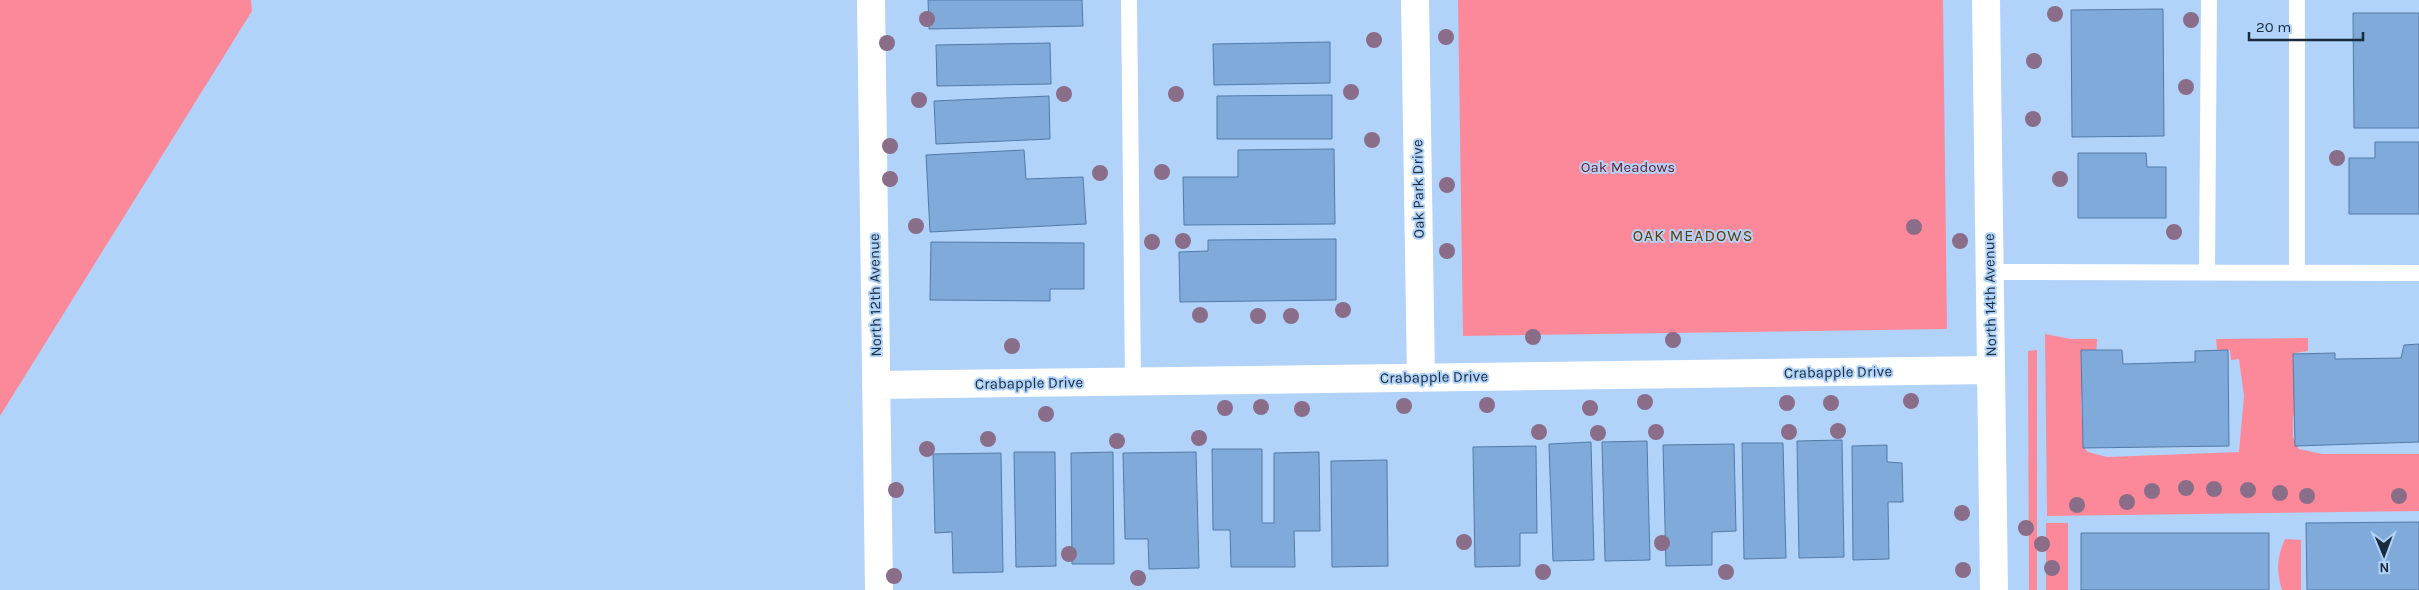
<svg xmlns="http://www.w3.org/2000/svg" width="2419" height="590" viewBox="0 0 2419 590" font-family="Karla,sans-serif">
<rect width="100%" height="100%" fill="#b1d3fa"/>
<path fill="#fc899a" d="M 0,0 L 251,0 L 252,11 L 0,416 Z
M 1458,0 L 1943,0 L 1947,329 L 1463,336 Z
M 2045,334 L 2071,339 L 2097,339 C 2098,357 2088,366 2083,383 C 2079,394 2083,436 2085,449 L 2088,452 L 2107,457 L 2239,452 L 2244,396 L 2239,359 L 2231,360 L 2230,350 L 2217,350 L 2216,339 L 2308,338 L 2308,351 L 2295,353 L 2297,382 L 2304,406 L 2293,416 L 2293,437 L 2299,449 L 2322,454 L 2419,454 L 2419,511 L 2047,516 Z
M 2037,350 L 2037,590 L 2029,590 L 2028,351 Z
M 2046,523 L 2068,523 L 2068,590 L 2046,590 Z
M 2285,539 L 2301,540 L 2301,590 L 2282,590 C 2276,570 2277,558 2285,539 Z"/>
<path fill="#80aad9" stroke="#527aa7" d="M 928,0 L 1082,0 L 1083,26 L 929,29 Z
M 2163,9 L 2164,136 L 2072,137 L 2071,10 Z
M 2353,13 L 2419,13 L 2419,128 L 2354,128 Z
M 1330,42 L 1330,83 L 1214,85 L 1213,44 Z
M 1050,43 L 1051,84 L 937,86 L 936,45 Z
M 1332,95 L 1332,139 L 1217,139 L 1217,96 Z
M 1049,96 L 1050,139 L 936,144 L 934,101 Z
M 2375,142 L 2419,142 L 2419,214 L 2349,214 L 2349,158 L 2375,158 Z
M 1334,149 L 1335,224 L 1184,225 L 1183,177 L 1238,177 L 1238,150 Z
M 1024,150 L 1026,179 L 1083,177 L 1086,224 L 930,232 L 926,155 Z
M 2078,153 L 2146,153 L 2147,167 L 2166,167 L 2166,218 L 2078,218 Z
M 1336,239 L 1336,300 L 1180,302 L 1179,252 L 1208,251 L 1208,240 Z
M 931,242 L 1084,243 L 1084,289 L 1050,289 L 1050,301 L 930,300 Z
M 2419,344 L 2419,442 L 2295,446 L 2293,354 L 2335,353 L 2335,359 L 2401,358 L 2404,345 Z
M 2081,350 L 2122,350 L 2123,364 L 2195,362 L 2195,351 L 2228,350 L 2229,446 L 2083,448 Z
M 1842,440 L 1844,557 L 1799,558 L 1797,441 Z
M 1647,441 L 1650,560 L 1605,561 L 1602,442 Z
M 1591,442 L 1594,560 L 1553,561 L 1549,444 Z
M 1742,443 L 1783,443 L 1786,558 L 1744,559 Z
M 1734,444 L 1736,531 L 1712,532 L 1712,565 L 1666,566 L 1663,445 Z
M 1887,445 L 1887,462 L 1902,463 L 1903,502 L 1888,502 L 1889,559 L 1853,560 L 1852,446 Z
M 1536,446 L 1537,533 L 1520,533 L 1520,566 L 1475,567 L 1473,447 Z
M 1212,449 L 1262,449 L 1262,523 L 1274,523 L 1274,453 L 1319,452 L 1320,531 L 1294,531 L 1295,567 L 1231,567 L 1230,530 L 1213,530 Z
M 1014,452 L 1055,452 L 1056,566 L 1016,567 Z
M 1113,452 L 1114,564 L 1072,564 L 1071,453 Z
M 1196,452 L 1199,568 L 1149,569 L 1148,539 L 1125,539 L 1123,453 Z
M 1001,453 L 1003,572 L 953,573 L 952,532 L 935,533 L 933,454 Z
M 1387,460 L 1388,566 L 1332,567 L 1331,461 Z
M 2419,522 L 2419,590 L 2307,590 L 2306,523 Z
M 2081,533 L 2269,533 L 2269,590 L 2081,590 Z"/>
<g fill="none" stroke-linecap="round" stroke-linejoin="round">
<path stroke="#fff" stroke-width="16" d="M 1129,0 L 1133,381
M 1989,272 L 2419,273
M 2207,272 L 2209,0
M 2297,272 L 2297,0"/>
<path stroke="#fff" stroke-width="28" d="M 871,0 L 879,590
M 1415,0 L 1421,378
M 1986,0 L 1994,590
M 876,385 L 1991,370"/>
</g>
<g fill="#8a6d89">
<circle cx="2055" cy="14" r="8"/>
<circle cx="927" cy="19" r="8"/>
<circle cx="2191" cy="20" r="8"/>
<circle cx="1446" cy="37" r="8"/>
<circle cx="1374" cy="40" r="8"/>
<circle cx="887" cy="43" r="8"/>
<circle cx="2034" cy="61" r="8"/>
<circle cx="2186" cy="87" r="8"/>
<circle cx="1351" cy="92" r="8"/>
<circle cx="1064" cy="94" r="8"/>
<circle cx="1176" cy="94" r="8"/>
<circle cx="919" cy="100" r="8"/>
<circle cx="2033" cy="119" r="8"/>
<circle cx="1372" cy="140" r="8"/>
<circle cx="890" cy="146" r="8"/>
<circle cx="2337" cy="158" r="8"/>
<circle cx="1162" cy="172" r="8"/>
<circle cx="1100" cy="173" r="8"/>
<circle cx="890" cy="179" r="8"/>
<circle cx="2060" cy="179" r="8"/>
<circle cx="1447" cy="185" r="8"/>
<circle cx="916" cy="226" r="8"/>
<circle cx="1914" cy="227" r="8"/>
<circle cx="2174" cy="232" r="8"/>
<circle cx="1183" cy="241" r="8"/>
<circle cx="1960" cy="241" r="8"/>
<circle cx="1152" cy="242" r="8"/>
<circle cx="1447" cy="251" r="8"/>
<circle cx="1343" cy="310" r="8"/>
<circle cx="1200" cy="315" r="8"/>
<circle cx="1258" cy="316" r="8"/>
<circle cx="1291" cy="316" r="8"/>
<circle cx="1533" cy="337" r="8"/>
<circle cx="1673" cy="340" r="8"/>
<circle cx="1012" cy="346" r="8"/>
<circle cx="1911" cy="401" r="8"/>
<circle cx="1645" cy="402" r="8"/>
<circle cx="1787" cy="403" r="8"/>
<circle cx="1831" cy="403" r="8"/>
<circle cx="1487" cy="405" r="8"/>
<circle cx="1404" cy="406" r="8"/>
<circle cx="1261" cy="407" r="8"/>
<circle cx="1225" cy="408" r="8"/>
<circle cx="1590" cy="408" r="8"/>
<circle cx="1302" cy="409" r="8"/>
<circle cx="1046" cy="414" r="8"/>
<circle cx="1838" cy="431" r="8"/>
<circle cx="1539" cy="432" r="8"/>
<circle cx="1656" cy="432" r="8"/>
<circle cx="1789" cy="432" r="8"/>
<circle cx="1598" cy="433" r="8"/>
<circle cx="1199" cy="438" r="8"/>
<circle cx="988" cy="439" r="8"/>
<circle cx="1117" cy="441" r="8"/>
<circle cx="927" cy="449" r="8"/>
<circle cx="2186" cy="488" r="8"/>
<circle cx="2214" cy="489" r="8"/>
<circle cx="896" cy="490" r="8"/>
<circle cx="2248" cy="490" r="8"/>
<circle cx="2152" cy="491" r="8"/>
<circle cx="2280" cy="493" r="8"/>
<circle cx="2307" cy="496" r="8"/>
<circle cx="2399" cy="496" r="8"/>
<circle cx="2127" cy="502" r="8"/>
<circle cx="2077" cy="505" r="8"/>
<circle cx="1962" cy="513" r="8"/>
<circle cx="2026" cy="528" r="8"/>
<circle cx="1464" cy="542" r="8"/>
<circle cx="1662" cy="543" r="8"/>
<circle cx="2042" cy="544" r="8"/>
<circle cx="1069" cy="554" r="8"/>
<circle cx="2052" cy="568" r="8"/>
<circle cx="1963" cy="570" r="8"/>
<circle cx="1543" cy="572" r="8"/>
<circle cx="1726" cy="572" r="8"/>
<circle cx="894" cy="576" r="8"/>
<circle cx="1138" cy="578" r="8"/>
</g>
<g text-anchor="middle" stroke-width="4" stroke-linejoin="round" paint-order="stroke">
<g font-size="15" fill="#6a1a2c" stroke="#b1d3fa">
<text x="1628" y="172">Oak Meadows</text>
</g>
<g font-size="15" fill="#1a2b3e" stroke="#b1d3fa">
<text transform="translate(1418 189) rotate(-91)" y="5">Oak Park Drive</text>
<text transform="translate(875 295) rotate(-91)" y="5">North 12th Avenue</text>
<text transform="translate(1990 295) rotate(-91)" y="5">North 14th Avenue</text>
<text transform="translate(1838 372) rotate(-1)" y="5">Crabapple Drive</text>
<text transform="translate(1434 377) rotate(-1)" y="5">Crabapple Drive</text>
<text transform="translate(1029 383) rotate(-1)" y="5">Crabapple Drive</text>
</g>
<g font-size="16" letter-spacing="1" fill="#5d3b03" stroke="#b1d3fa">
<text x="1693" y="241">OAK MEADOWS</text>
</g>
</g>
<g transform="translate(2384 555) rotate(179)" stroke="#b1d3fa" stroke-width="4" paint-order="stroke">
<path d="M0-4L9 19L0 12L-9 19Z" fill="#1a2b3e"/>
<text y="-8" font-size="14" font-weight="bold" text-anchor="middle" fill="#1a2b3e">N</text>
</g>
<path d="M2249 32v8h114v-8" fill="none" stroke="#1a2b3e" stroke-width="2.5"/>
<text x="2256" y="32" font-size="15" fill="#1a2b3e" stroke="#b1d3fa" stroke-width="4" paint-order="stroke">20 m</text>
</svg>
